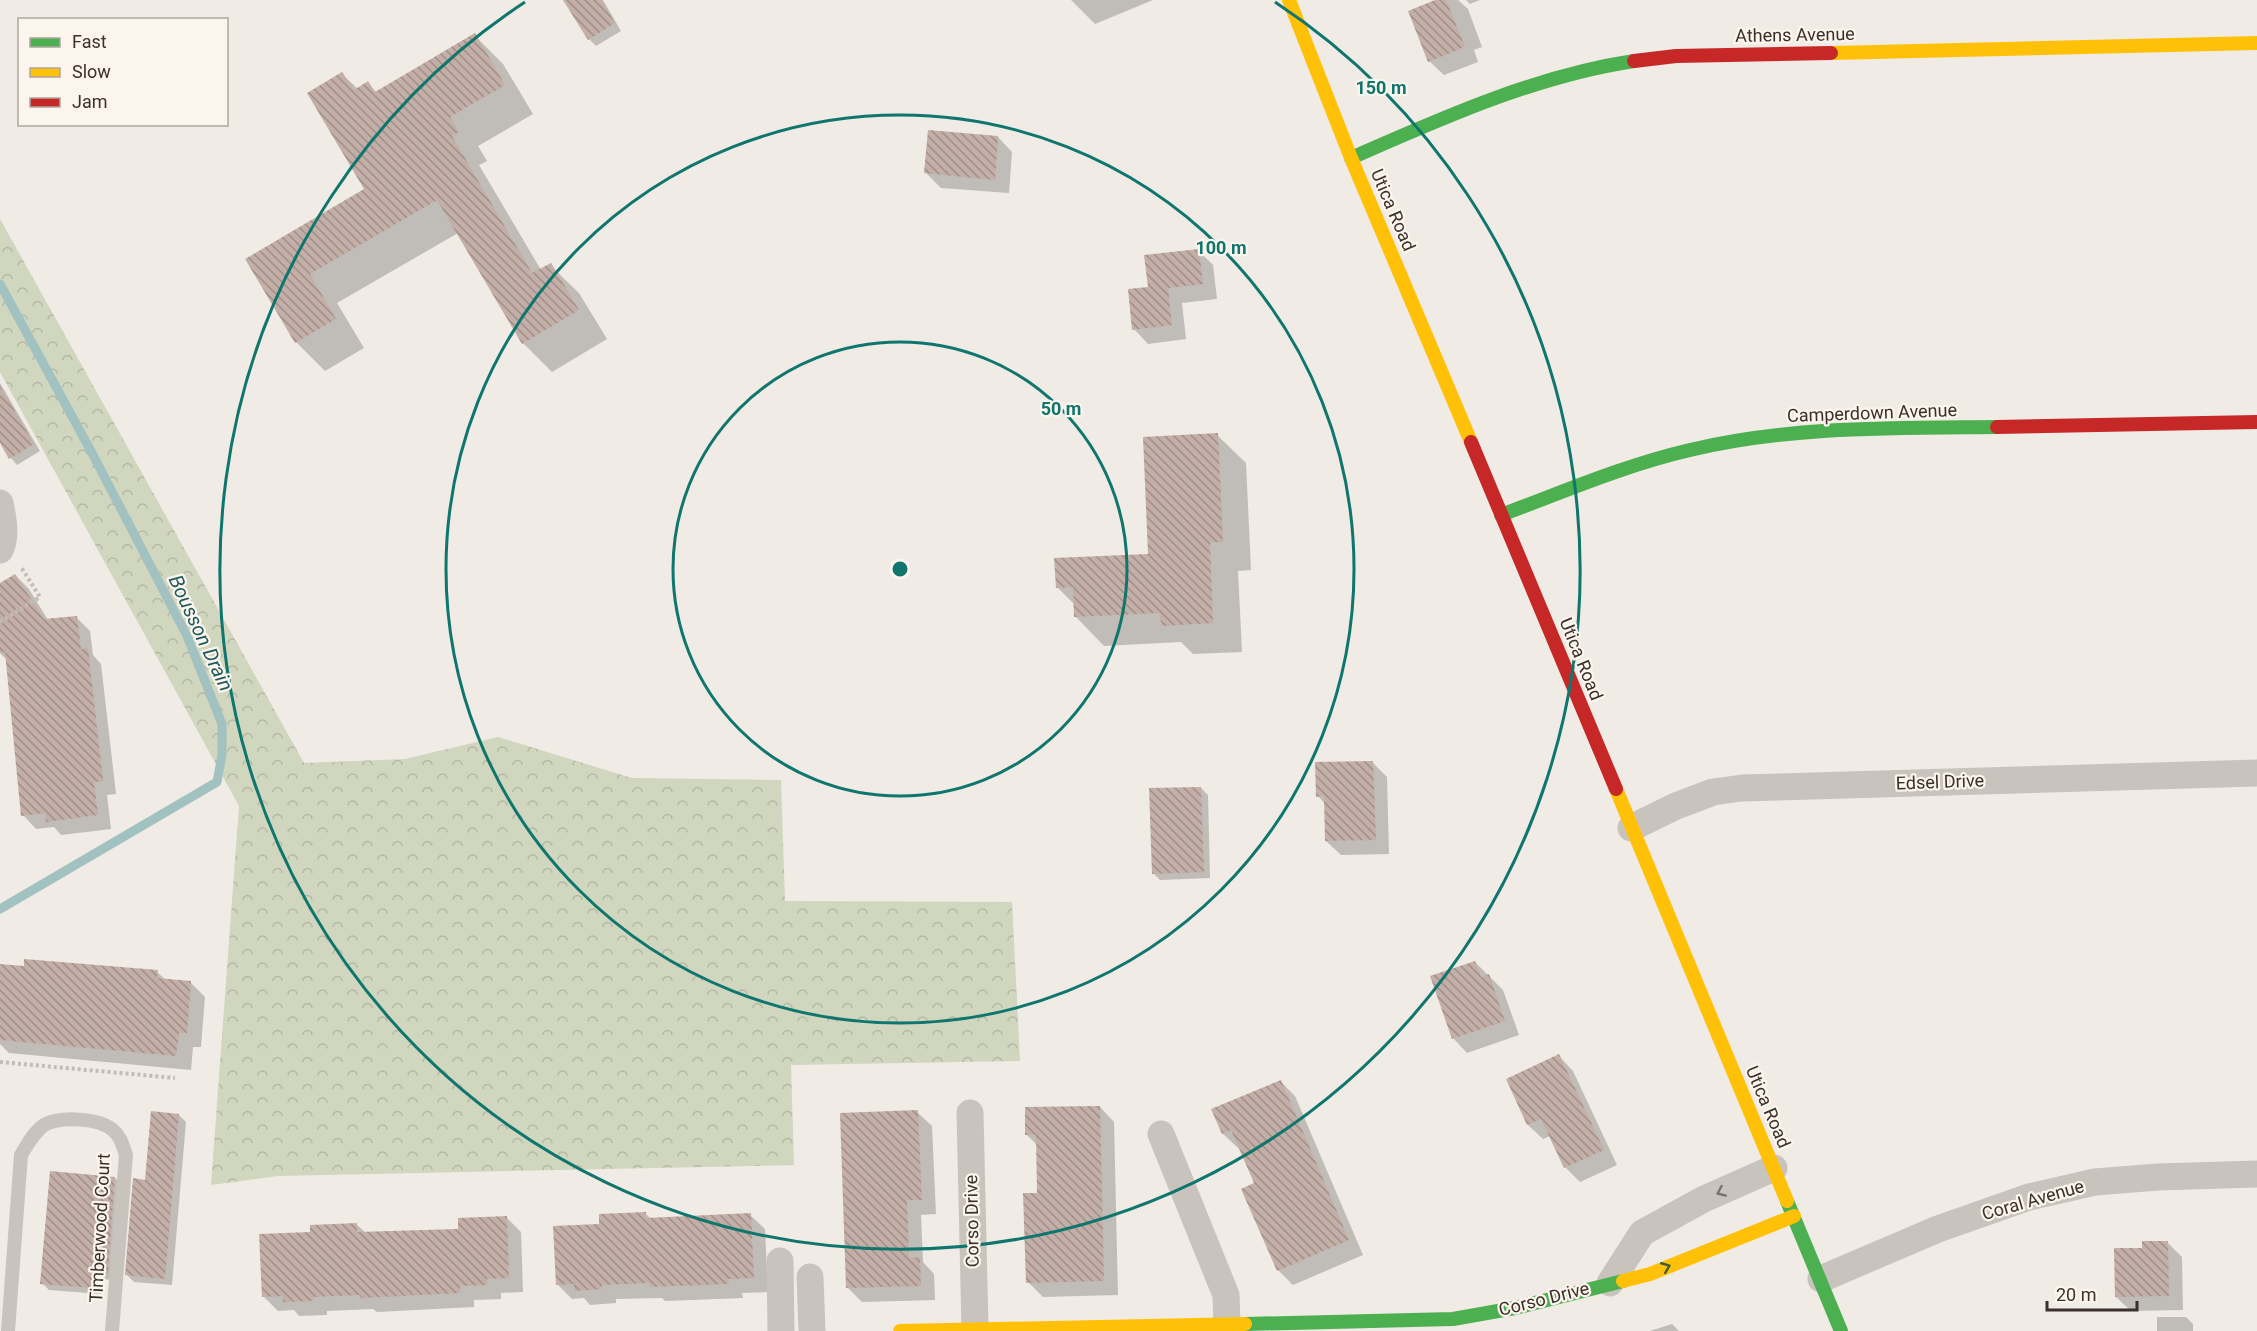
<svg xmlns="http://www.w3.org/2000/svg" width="2257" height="1331" viewBox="0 0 2257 1331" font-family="Roboto,sans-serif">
<defs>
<pattern id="forest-crowns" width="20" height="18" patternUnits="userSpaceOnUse" patternTransform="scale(1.5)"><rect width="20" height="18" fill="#d1d6bf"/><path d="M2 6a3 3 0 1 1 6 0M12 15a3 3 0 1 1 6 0" fill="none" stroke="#b4b8a4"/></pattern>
<pattern id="building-back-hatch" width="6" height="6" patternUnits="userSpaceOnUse" patternTransform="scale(1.5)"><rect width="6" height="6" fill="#c3afa7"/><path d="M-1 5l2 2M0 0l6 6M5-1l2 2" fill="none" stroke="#a08f88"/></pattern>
</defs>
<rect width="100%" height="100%" fill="#f0ebe5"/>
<path fill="url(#forest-crowns)" d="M 0,219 L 304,763 L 405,759 L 498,737 L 632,778 L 781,780 L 785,901 L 1012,902 L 1020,1061 L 791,1065 L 794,1165 L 278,1176 L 211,1185 L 239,806 L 0,372 Z"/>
<path fill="#0003" d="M 565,0 L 603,0 L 621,31 L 596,46 L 589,39 Z
M 1071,0 L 1153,0 L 1095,24 Z
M 1439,0 L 1458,0 L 1468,9 L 1482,47 L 1474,50 L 1478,62 L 1444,75 L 1429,61 Z
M 1466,0 L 1480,0 L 1470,4 Z
M 474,35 L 503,64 L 533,114 L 478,146 L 487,161 L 479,165 L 541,270 L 550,265 L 579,293 L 607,339 L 552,372 L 523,343 L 458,233 L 337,303 L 364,348 L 325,371 L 296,342 L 247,259 L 366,189 L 342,74 L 358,89 L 368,83 L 377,93 Z
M 998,137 L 1012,152 L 1009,193 L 941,188 L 926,173 Z
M 1199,251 L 1213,265 L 1217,299 L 1182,303 L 1186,339 L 1148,344 L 1134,329 L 1149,289 Z
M 0,383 L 40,451 L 17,465 L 11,458 L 0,440 Z
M 1217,435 L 1246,463 L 1251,570 L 1238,571 L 1242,652 L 1193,654 L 1181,642 L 1104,646 L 1076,617 L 1075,605 L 1057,587 L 1149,555 Z
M 15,575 L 29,589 L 48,620 L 76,617 L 90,631 L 93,655 L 101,664 L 116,794 L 107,795 L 111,829 L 61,835 L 54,827 L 36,829 L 23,815 L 7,660 L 0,653 L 0,585 Z
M 1372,762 L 1387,777 L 1389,854 L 1341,855 L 1326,841 L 1325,804 L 1318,796 Z
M 1201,788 L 1208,795 L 1210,878 L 1160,880 L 1153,873 Z
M 1475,962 L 1503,990 L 1519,1035 L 1467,1053 L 1453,1038 Z
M 0,966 L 157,972 L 166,980 L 190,982 L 205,997 L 201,1047 L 193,1047 L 191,1070 L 9,1053 L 0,1044 Z
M 1559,1056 L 1573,1071 L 1617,1165 L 1580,1182 L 1565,1167 L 1550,1136 L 1543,1139 L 1528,1125 L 1508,1079 Z
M 1280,1081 L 1295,1096 L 1363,1255 L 1293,1285 L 1278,1270 L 1256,1184 L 1240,1147 L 1238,1148 L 1223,1134 L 1213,1110 Z
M 1100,1107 L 1114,1122 L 1118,1295 L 1043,1297 L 1028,1282 L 1039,1194 L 1038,1146 L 1027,1135 Z
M 917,1112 L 932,1126 L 936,1214 L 921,1215 L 923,1262 L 934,1274 L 935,1300 L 862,1302 L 847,1287 Z
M 179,1115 L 186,1122 L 172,1285 L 134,1282 L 127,1275 L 147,1181 Z
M 115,1178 L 122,1185 L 114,1280 L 102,1279 L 101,1294 L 49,1290 L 42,1283 Z
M 645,1213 L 651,1219 L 750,1215 L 765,1229 L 768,1292 L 742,1293 L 743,1298 L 665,1301 L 662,1298 L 616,1299 L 616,1303 L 590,1305 L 584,1298 L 572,1299 L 557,1284 L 601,1225 Z
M 507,1218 L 521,1232 L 523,1292 L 501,1293 L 501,1299 L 474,1300 L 474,1307 L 377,1312 L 373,1309 L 327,1311 L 327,1315 L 299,1316 L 294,1310 L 278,1311 L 263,1296 L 312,1233 L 356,1224 L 366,1233 L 459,1230 Z
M 2167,1242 L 2182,1257 L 2183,1310 L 2131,1311 L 2116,1297 Z
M 2157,1317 L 2186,1317 L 2193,1324 L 2193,1331 L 2157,1331 Z
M 1672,1324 L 1679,1331 L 1650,1331 Z"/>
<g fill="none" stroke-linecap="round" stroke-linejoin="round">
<path stroke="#a1c2c1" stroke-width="9" d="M 0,284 L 92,453 L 187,636 L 222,724 L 222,755 L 217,782 L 0,909"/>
</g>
<path fill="url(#building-back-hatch)" d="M 563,0 L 601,0 L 615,23 L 588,40 Z
M 1435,0 L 1446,0 L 1465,47 L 1428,62 L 1408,11 Z
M 475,33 L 505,85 L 450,117 L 459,132 L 452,136 L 532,273 L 551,263 L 579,310 L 522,344 L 437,200 L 310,274 L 336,319 L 295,343 L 245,259 L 364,189 L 307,93 L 342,72 L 354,90 L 368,81 L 375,92 Z
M 928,130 L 998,136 L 995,180 L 924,173 Z
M 1199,249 L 1203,284 L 1168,288 L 1172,325 L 1132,330 L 1128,289 L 1148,287 L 1144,255 Z
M 0,386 L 34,444 L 9,459 L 0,443 Z
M 1218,433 L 1223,542 L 1210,542 L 1213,623 L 1162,626 L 1159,613 L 1074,617 L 1073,587 L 1056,588 L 1054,558 L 1148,554 L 1143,437 Z
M 15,574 L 44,619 L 77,616 L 81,649 L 88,648 L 103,781 L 94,782 L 98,815 L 46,822 L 45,813 L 21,816 L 5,652 L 0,653 L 0,583 Z
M 1373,761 L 1376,840 L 1325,841 L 1324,796 L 1316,797 L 1315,762 Z
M 1201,787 L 1204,872 L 1152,874 L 1149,788 Z
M 24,959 L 158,970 L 157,978 L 191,981 L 187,1033 L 179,1033 L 176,1056 L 0,1040 L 0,964 L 24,966 Z
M 1475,961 L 1481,977 L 1489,974 L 1505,1021 L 1452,1039 L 1430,976 Z
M 1559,1054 L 1604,1150 L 1564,1168 L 1541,1119 L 1527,1125 L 1506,1079 Z
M 1281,1080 L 1349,1240 L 1277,1271 L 1241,1189 L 1254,1183 L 1231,1130 L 1222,1134 L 1211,1109 Z
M 1100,1106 L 1104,1281 L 1026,1283 L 1023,1193 L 1037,1193 L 1036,1135 L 1025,1135 L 1025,1107 Z
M 918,1110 L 922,1200 L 907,1200 L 909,1258 L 920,1257 L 921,1286 L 846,1288 L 840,1113 Z
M 151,1111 L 179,1114 L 165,1279 L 125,1275 L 133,1178 L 145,1180 Z
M 50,1171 L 115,1177 L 108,1274 L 96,1273 L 94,1288 L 40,1284 Z
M 646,1212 L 646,1218 L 751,1213 L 754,1278 L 728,1279 L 729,1284 L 649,1287 L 649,1283 L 602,1285 L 602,1289 L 574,1291 L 574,1284 L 556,1285 L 553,1226 L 599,1224 L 599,1214 Z
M 507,1216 L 509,1278 L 487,1279 L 487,1285 L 460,1286 L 460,1293 L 361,1298 L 360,1295 L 313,1297 L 313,1301 L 283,1302 L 283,1296 L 262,1297 L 259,1234 L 310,1232 L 310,1225 L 357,1223 L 357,1232 L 458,1229 L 458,1218 Z
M 2142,1241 L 2168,1241 L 2169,1296 L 2115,1297 L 2114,1248 L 2142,1248 Z"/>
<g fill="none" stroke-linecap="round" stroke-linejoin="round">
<path stroke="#c2bbb6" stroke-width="4" stroke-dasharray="3 3" stroke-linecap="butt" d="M 0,622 L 40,597 L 21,567
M 0,1062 L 175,1078"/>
<path stroke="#c9c3be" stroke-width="14" d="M 8,1331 L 21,1155 C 27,1145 34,1132 44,1125 C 60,1116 99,1118 113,1130 C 121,1137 123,1146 126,1155 L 112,1331"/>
<path stroke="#c9c3be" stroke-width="27" d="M 0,503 C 3,517 7,537 0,550
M 1631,828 L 1676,806 L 1713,792 L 1742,788 L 2257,773
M 970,1113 L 975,1328
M 1161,1134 L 1226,1295 L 1227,1324
M 780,1261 L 781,1331
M 810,1277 L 812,1331
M 1821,1279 L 1938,1229 L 2029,1197 L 2095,1182 L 2158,1177 L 2257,1174
M 1610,1283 L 1642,1233 L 1704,1199 L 1774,1168"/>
<path stroke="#4caf50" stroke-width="14" d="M 1351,158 C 1442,118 1535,76 1634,61
M 1501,515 C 1563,492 1625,465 1690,450 C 1790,426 1895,428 1997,427
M 1787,1201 L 1841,1331
M 1245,1324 L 1453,1319 L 1515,1308 L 1623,1281"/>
<path stroke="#ffc107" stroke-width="14" d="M 1289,0 L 1351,158 L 1471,442
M 1831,53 L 2257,43
M 1616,789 L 1787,1201
M 1623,1281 L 1650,1274 L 1794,1216
M 900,1331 L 1245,1324"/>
<path stroke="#c62828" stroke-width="14" d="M 1634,61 L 1676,56 L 1831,53
M 1997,427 L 2257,422
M 1471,442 L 1616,789"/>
</g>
<defs><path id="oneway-chevron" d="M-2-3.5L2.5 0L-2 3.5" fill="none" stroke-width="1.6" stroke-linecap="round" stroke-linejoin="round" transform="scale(1.5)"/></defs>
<use stroke="#7b726d" href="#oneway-chevron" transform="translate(1721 1192) rotate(156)"/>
<use stroke="#415c38" href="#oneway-chevron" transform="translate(1666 1267) rotate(-22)"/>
<g fill="none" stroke="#0f766e" stroke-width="3">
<circle cx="900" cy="569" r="227"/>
<circle cx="900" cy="569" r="454"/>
<path d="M1275 2A680 680 0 1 1 525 2"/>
</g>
<g text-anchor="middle" stroke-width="4.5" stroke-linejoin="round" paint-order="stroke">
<g font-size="18" fill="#3b302b" stroke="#fbf5ee">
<text transform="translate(1795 35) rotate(-1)" y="6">Athens Avenue</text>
<text transform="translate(1393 210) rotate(67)" y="6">Utica Road</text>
<text transform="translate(1872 413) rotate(-2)" y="6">Camperdown Avenue</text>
<text transform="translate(1581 659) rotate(68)" y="6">Utica Road</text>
<text transform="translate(1940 782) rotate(-2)" y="6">Edsel Drive</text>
<text transform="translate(1768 1107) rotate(67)" y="6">Utica Road</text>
<text transform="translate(2033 1200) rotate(-16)" y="6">Coral Avenue</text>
<text transform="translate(972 1221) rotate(-91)" y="6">Corso Drive</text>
<text transform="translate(100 1228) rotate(-87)" y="6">Timberwood Court</text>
<text transform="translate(1544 1299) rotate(-14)" y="6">Corso Drive</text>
</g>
<g font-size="20" font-style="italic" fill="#1f5a5e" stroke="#fbf5ee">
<text transform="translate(201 633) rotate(65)" y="7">Bousson Drain</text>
</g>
</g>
<circle cx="900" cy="569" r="9" fill="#0f766e" stroke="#fbf5ee" stroke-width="3"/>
<g font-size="18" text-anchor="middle" font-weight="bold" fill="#0f766e" stroke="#fbf5ee" stroke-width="4.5" stroke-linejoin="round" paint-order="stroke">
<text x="1381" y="94">150 m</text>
<text x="1221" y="254">100 m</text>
<text x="1061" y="415">50 m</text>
</g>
<rect x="18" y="18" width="210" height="108" fill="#fbf5ee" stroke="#aea6a0" stroke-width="1.5"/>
<rect x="30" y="38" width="30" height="9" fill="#4caf50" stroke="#aea6a0" stroke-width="1.5"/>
<text x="72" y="48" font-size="18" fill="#3b302b">Fast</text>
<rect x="30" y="68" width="30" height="9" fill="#ffc107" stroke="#aea6a0" stroke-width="1.5"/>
<text x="72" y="78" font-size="18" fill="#3b302b">Slow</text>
<rect x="30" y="98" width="30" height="9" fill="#c62828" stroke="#aea6a0" stroke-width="1.5"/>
<text x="72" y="108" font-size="18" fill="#3b302b">Jam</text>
<path d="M2047 1301v9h90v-9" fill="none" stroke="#3b302b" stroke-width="3"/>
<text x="2056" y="1301" font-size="18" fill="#3b302b" stroke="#fbf5ee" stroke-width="4.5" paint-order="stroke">20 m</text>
</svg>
